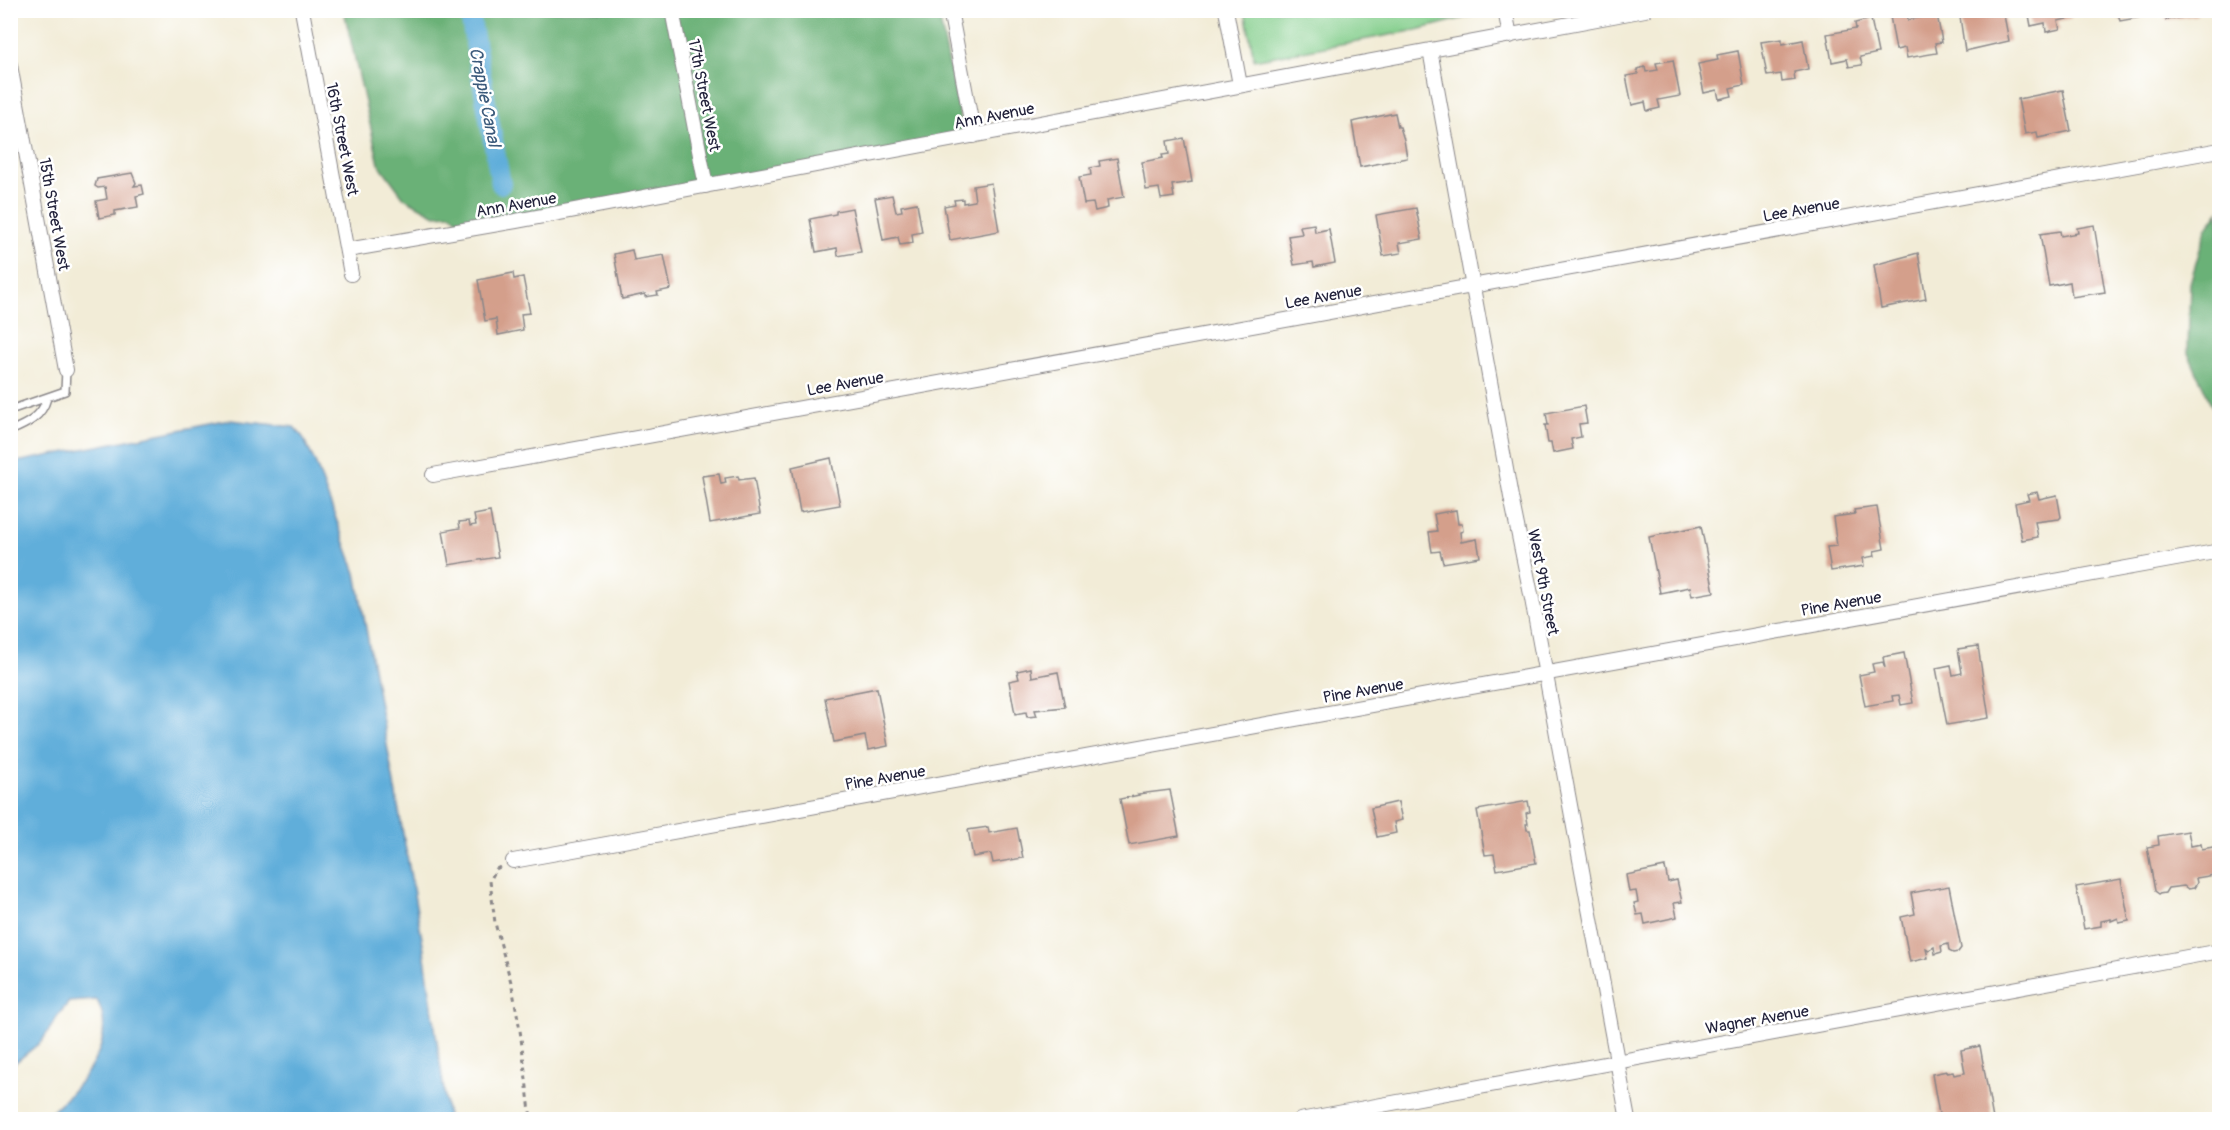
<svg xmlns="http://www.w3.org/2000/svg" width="2230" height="1130" viewBox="0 0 2230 1130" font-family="Pangolin,sans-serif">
<rect width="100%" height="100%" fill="#fff"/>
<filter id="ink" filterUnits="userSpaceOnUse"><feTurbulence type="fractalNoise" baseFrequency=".0167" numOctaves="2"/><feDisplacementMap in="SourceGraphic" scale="12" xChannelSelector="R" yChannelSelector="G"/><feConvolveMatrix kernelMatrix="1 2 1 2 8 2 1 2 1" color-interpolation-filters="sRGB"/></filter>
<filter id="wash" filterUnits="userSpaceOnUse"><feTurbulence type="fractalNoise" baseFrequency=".008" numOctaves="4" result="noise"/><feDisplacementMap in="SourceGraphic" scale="24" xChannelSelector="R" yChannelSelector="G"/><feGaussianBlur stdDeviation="1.35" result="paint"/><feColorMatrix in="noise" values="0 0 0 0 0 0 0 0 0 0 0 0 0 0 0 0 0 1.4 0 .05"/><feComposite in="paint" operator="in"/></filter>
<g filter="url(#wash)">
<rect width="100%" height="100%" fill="#f2ecd7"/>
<path fill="#83ce8b" stroke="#527863" stroke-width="1.5" d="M 1245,11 L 1245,10 L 1491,11 L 1417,30 L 1254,60 Z"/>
<path fill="#6ab177" stroke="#466a59" stroke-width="1.5" d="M 344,11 L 938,11 L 964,136 L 467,229 L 451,214 L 435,215 L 404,198 L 379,164 Z
M 2219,211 L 2219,414 L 2212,406 L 2188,353 L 2190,283 L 2206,229 Z"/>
<path fill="#61aeda" stroke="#42688a" stroke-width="1.5" d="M 230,420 L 294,427 L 302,436 L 315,462 L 356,573 L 424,950 L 448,1119 L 44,1119 C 76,1089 121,1047 97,1000 L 69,1002 L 59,1014 L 42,1041 L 11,1066 L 11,463 Z"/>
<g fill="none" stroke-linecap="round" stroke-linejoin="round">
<path stroke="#61aeda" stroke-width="20" d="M 469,10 L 501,184"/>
</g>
<g id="blocks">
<path fill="#d49f8b" d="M 1959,10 L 2003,10 L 2009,41 L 1965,51 Z
M 2028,10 L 2070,10 L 2071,18 L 2058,21 L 2060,29 L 2046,32 L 2045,23 L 2031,26 Z
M 2096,10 L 2141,10 L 2142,17 L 2120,21 L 2118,13 L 2097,17 Z
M 2164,10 L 2196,10 L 2197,15 L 2166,20 Z
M 1907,13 L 1908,20 L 1937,14 L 1942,42 L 1935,43 L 1937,53 L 1907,58 L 1905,48 L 1896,50 L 1890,16 Z
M 1871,19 L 1878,53 L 1860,57 L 1862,65 L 1849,67 L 1847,59 L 1832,62 L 1827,34 L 1856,29 L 1855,23 Z
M 1782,39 L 1782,44 L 1803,40 L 1808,69 L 1794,72 L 1795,80 L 1782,82 L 1781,74 L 1767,76 L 1761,42 Z
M 1738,51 L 1744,85 L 1730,88 L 1732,96 L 1719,99 L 1717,90 L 1704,93 L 1698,64 L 1718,60 L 1717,55 Z
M 1673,60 L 1680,96 L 1658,100 L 1660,108 L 1647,111 L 1645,102 L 1632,105 L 1626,76 L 1638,74 L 1637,69 L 1645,67 L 1646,72 L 1658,70 L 1656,63 Z
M 2063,90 L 2071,131 L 2038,138 L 2037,132 L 2025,134 L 2018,99 Z
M 1395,113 L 1398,127 L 1400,127 L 1404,140 L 1407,158 L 1360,167 L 1352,122 Z
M 1184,138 L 1192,182 L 1172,185 L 1174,197 L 1161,199 L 1159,188 L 1146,190 L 1142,162 L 1163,158 L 1162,155 L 1169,154 L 1167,141 Z
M 1117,158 L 1124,197 L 1107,200 L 1108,208 L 1095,211 L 1093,203 L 1084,204 L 1079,177 L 1091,175 L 1090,168 L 1100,166 L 1099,161 Z
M 132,173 L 136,183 L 134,186 L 142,185 L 144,194 L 136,196 L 138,207 L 115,211 L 115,215 L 99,218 L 96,201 L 107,199 L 105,187 L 98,188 L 95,186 L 97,179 Z
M 991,183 L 999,231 L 950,240 L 944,206 L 955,204 L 954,200 L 963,199 L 963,203 L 975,201 L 973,186 Z
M 892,195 L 896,212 L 902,211 L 901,206 L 917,203 L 922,232 L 912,234 L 913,243 L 900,245 L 898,237 L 883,240 L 875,198 Z
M 852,208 L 861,252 L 838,256 L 837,248 L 816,252 L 810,219 L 836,214 L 836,211 Z
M 1416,208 L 1422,239 L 1399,243 L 1401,253 L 1383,256 L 1376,215 Z
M 1314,224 L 1315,232 L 1329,229 L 1335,263 L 1314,267 L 1313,262 L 1294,265 L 1288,236 L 1302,234 L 1300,226 Z
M 2094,225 L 2105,292 L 2072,297 L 2070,282 L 2049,286 L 2040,234 L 2060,231 L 2061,236 L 2078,233 L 2077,228 Z
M 632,250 L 634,260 L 664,255 L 671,289 L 657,292 L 658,295 L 645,297 L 645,294 L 622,299 L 614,254 Z
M 1918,253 L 1926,299 L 1881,308 L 1874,265 Z
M 513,273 L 514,279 L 523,277 L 530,313 L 521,314 L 523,330 L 498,335 L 496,319 L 485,321 L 478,280 Z
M 1584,406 L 1587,423 L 1579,424 L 1581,437 L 1571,439 L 1573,449 L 1553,453 L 1551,443 L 1548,443 L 1545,425 L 1548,425 L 1546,413 Z
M 831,458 L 840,505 L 800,512 L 792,467 Z
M 719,474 L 721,484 L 726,483 L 725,478 L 738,476 L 739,480 L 754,478 L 760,514 L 710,523 L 702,476 Z
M 2037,492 L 2039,499 L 2057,495 L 2061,517 L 2059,519 L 2035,522 L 2038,537 L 2022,540 L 2015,503 L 2029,500 L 2027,494 Z
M 1877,507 L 1884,549 L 1874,551 L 1875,556 L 1863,558 L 1864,566 L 1831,571 L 1827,547 L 1837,546 L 1833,517 L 1855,514 L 1854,510 Z
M 1456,510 L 1458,524 L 1462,524 L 1463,531 L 1460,532 L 1461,542 L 1477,539 L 1480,557 L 1443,563 L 1440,551 L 1432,552 L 1429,532 L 1437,531 L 1434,514 Z
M 490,512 L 498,557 L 449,565 L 443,531 L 460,528 L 459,522 L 469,521 L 470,526 L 476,525 L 474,515 Z
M 1701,526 L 1714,592 L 1692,596 L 1690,587 L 1660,593 L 1649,537 Z
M 1978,646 L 1989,718 L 1947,725 L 1936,668 L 1951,665 L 1953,675 L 1962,673 L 1958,649 Z
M 1904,653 L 1913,703 L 1901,705 L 1899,695 L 1892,696 L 1893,701 L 1865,706 L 1859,675 L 1874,672 L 1872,664 L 1883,662 L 1885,668 L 1883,657 Z
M 1031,668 L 1032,677 L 1058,672 L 1065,707 L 1035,710 L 1037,716 L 1027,717 L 1026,712 L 1015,714 L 1009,681 L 1019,679 L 1017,671 Z
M 877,688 L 888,746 L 868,750 L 865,736 L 834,742 L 825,698 Z
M 1170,790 L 1179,836 L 1129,845 L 1120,799 L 1139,795 L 1138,794 Z
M 1528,801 L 1530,812 L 1526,813 L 1528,824 L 1526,824 L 1527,830 L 1530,830 L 1536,863 L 1497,870 L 1494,854 L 1485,855 L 1477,810 Z
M 1398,802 L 1402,820 L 1394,822 L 1396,833 L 1377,837 L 1371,808 Z
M 988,827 L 989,833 L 1017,828 L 1023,858 L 993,863 L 991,854 L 973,857 L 968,830 Z
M 2188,831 L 2191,846 L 2201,844 L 2202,849 L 2219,846 L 2220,874 L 2196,878 L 2197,883 L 2194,888 L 2188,889 L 2184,886 L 2168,888 L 2165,893 L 2159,894 L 2155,891 L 2147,847 L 2159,845 L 2158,836 Z
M 1665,867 L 1668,882 L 1677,880 L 1682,902 L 1674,903 L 1677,917 L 1645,924 L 1643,914 L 1637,915 L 1634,903 L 1638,902 L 1636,891 L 1629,892 L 1626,875 Z
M 2121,879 L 2129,921 L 2119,923 L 2118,918 L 2111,921 L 2111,919 L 2101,921 L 2101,926 L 2084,929 L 2076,887 Z
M 1949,886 L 1961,948 L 1958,952 L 1953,953 L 1949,951 L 1948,944 L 1941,946 L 1942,952 L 1935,954 L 1934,947 L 1929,950 L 1926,948 L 1928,958 L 1910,962 L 1901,917 L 1915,914 L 1911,893 Z
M 1980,1046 L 1993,1119 L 1940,1120 L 1932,1074 L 1947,1071 L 1947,1073 L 1953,1072 L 1954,1075 L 1965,1073 L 1961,1050 Z"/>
</g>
</g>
<g filter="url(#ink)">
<use href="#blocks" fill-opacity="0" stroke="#8a8789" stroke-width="1.5"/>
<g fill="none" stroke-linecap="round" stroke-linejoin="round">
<defs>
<path id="lane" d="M 10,410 L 65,391 L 66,370
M 10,431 C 27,424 42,417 47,398"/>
<path id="street" d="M 302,10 L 351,274
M 672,10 L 706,186
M 950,10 L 974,136
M 1226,10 L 1240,85
M 1505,10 L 1510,36
M 1430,50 L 1511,497 L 1532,599 L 1628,1120
M 10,65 L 66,370
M 347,250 L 516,221 L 1645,10
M 433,475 L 2220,150
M 513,861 L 2220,551
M 1300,1120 L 2220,951"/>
</defs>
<use href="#lane" stroke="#8a8789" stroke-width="10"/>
<use href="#street" stroke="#8a8789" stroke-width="16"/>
<path stroke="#8a8789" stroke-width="3" stroke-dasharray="4.5 4.5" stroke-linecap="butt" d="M 500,867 L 496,869 L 490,881 L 495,923 L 512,986 L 520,1030 L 531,1120"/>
<use href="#lane" stroke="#fff" stroke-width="7"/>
<use href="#street" stroke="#fff" stroke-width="14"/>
</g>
</g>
<g text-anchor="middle" stroke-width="5" stroke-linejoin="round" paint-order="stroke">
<g font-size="16" fill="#22223b" stroke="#fff">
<text transform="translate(705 95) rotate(79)" y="6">17th Street West</text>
<text transform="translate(994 115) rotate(-11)" y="6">Ann Avenue</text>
<text transform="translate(343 139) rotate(79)" y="6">16th Street West</text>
<text transform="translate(516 204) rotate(-10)" y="6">Ann Avenue</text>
<text transform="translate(1801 209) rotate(-10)" y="6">Lee Avenue</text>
<text transform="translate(55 214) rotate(80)" y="6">15th Street West</text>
<text transform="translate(1323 296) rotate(-10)" y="6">Lee Avenue</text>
<text transform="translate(845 383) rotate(-10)" y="6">Lee Avenue</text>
<text transform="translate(1544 582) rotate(79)" y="6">West 9th Street</text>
<text transform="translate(1841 603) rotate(-10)" y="6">Pine Avenue</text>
<text transform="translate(1363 690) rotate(-10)" y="6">Pine Avenue</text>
<text transform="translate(885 777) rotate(-10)" y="6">Pine Avenue</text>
<text transform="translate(1757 1019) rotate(-10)" y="6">Wagner Avenue</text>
</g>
<g font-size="18" font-style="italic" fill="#3b5a7b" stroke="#fff">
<text transform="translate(485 97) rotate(79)" y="6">Crappie Canal</text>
</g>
</g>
<rect width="2230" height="1130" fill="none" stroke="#fff" stroke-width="36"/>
</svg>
